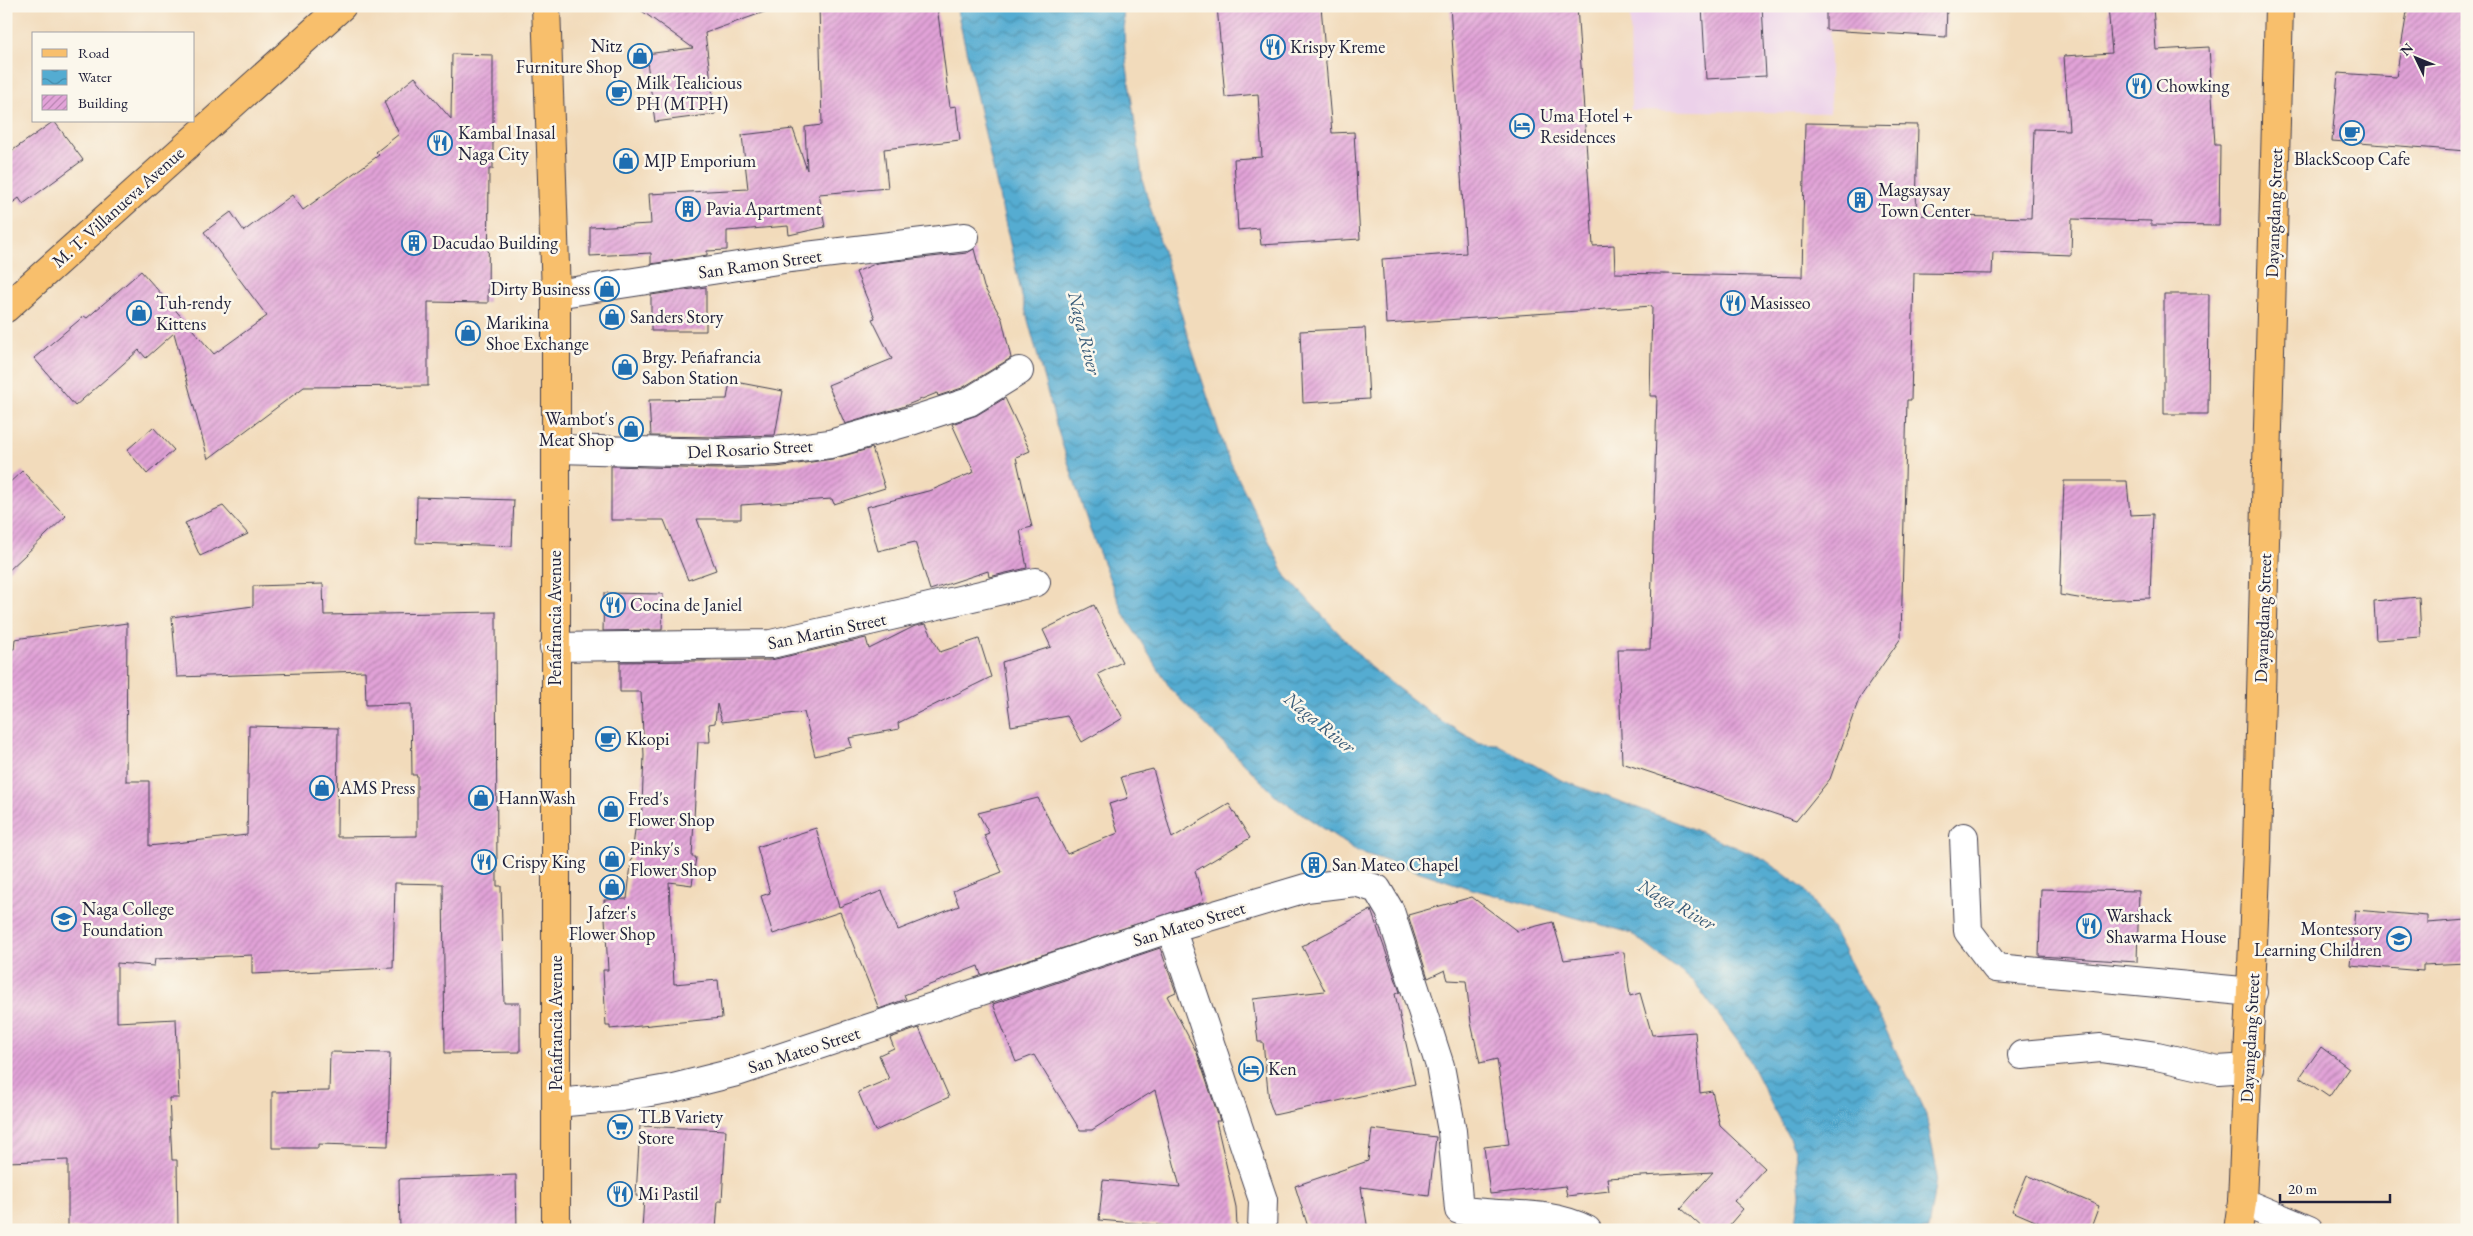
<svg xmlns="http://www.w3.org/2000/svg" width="2473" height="1236" viewBox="0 0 2473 1236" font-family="'EB Garamond',serif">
<defs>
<pattern id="water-waves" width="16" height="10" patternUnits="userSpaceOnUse" patternTransform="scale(1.25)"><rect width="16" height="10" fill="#54acd1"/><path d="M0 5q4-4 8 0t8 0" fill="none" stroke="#458cab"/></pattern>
<pattern id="building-hatch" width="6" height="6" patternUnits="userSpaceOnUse" patternTransform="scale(1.25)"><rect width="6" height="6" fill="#e2a3d8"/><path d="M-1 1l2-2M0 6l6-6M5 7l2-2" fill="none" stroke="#b784b0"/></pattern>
</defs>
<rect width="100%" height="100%" fill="#fbf7ec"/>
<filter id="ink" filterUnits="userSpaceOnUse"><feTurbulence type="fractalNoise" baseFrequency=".02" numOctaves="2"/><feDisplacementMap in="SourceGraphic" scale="10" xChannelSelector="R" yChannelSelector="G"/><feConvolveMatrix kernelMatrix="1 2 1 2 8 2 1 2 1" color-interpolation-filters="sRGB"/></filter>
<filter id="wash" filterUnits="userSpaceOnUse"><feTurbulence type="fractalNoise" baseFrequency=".0096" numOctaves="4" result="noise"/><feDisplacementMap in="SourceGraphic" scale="20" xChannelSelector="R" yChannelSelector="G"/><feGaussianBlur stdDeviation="1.12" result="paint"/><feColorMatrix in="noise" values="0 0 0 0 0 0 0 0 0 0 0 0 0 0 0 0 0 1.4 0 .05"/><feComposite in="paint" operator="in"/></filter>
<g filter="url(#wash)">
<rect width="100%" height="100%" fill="#f2dbbb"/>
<path fill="#ecd1ea" d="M 1630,6 L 1830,6 L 1830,113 L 1631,110 Z"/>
<path fill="url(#water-waves)" stroke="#3b6786" d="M 956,6 L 1123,6 L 1125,52 L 1143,182 L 1189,340 L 1226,453 L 1286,576 L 1370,667 L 1438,719 L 1479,743 L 1497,744 L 1561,780 L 1676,822 L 1764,859 L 1804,889 L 1833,930 L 1884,1026 L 1926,1115 L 1937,1172 L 1928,1230 L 1795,1230 L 1800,1194 L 1795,1150 L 1742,1047 L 1695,983 L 1631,933 L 1465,887 L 1357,851 L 1277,797 L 1172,691 L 1124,615 L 1090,530 L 1057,428 L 1024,305 Z"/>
<g id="blocks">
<path fill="url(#building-hatch)" d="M 635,6 L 769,6 L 770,10 L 705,33 L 715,114 L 655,122 L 646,54 L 693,48 Z
M 819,6 L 937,6 L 950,107 L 956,106 L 960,140 L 884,149 L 888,188 L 819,194 L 825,227 L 789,235 L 788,226 L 727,231 L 727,250 L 707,251 L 707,255 L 651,264 L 651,253 L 590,256 L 590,227 L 651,224 L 649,194 L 748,189 L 742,135 L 793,129 L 807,170 L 805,127 L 822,125 Z
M 1217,6 L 1321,6 L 1332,133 L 1354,132 L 1360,239 L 1261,245 L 1259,228 L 1238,230 L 1234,159 L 1262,157 L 1258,94 L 1225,97 Z
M 1450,6 L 1577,6 L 1593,246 L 1614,245 L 1615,273 L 1802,277 L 1805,123 L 1918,125 L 1916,215 L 2031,218 L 2034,129 L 2069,130 L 2064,56 L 2112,53 L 2108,6 L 2153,6 L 2156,50 L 2209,47 L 2215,145 L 2220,145 L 2219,226 L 2151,225 L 2151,221 L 2072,219 L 2071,255 L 1993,252 L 1992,274 L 1914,273 L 1911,400 L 1907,400 L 1901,638 L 1859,699 L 1830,779 L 1796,821 L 1622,763 L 1618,649 L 1650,649 L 1657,396 L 1650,396 L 1652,306 L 1386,324 L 1382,259 L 1466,253 Z
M 1702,6 L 1762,6 L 1766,76 L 1706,79 Z
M 1826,6 L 1947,6 L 1946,37 L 1826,30 Z
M 2408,6 L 2467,6 L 2467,151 L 2332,141 L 2338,73 L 2396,77 Z
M 452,54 L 493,55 L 493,169 L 489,169 L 488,303 L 428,302 L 428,386 L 304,387 L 208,459 L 174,333 L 146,358 L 139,350 L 75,406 L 34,358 L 84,316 L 87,318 L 141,271 L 214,354 L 267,316 L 204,232 L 231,212 L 244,231 L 292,195 L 303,210 L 379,155 L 376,152 L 399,134 L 384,102 L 415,77 L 451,119 Z
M 54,121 L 83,160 L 23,204 L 19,198 L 6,208 L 6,155 Z
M 974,249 L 984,287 L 1002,319 L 1011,358 L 962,388 L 938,396 L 937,393 L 902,407 L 845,424 L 828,385 L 892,359 L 872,319 L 875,318 L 856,272 L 877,263 L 967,253 Z
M 706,287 L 706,331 L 651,331 L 651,295 Z
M 2164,294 L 2209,294 L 2208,414 L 2164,414 Z
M 1365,328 L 1369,399 L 1303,403 L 1300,331 Z
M 730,381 L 783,391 L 775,435 L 718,437 L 651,436 L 649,400 L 727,399 Z
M 1005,398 L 1030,451 L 1016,457 L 1032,527 L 1020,530 L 1027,568 L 989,577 L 988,571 L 930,590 L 915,542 L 878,551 L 866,507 L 932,490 L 974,472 L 952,424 L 977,415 Z
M 153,427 L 174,450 L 147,474 L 127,450 Z
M 872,448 L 885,488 L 834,504 L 832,499 L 741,505 L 741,519 L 697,519 L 716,570 L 688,580 L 664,520 L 611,520 L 611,466 L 718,469 L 777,467 L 832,459 Z
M 22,471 L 66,516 L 6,573 L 6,486 Z
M 2064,481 L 2127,481 L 2130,515 L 2153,514 L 2150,598 L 2090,600 L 2060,595 Z
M 417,497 L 514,500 L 512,546 L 416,543 Z
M 223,506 L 248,534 L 200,556 L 185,523 Z
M 323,584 L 324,615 L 496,612 L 497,886 L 501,886 L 504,1003 L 520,1003 L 520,1052 L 445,1053 L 443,884 L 395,883 L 393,968 L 252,974 L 252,955 L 155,959 L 154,966 L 117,963 L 117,1022 L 176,1019 L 179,1098 L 169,1098 L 172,1160 L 177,1160 L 178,1230 L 68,1228 L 68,1160 L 6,1162 L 6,649 L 14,649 L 15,639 L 127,623 L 126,781 L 149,781 L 149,846 L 247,835 L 249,726 L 338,728 L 337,837 L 417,836 L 417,775 L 412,775 L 411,704 L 366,705 L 365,671 L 177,677 L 172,617 L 253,606 L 253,586 Z
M 604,593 L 663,594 L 662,630 L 603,631 Z
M 2419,597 L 2421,637 L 2376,640 L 2374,601 Z
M 1094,605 L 1122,662 L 1098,674 L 1123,718 L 1082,742 L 1067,716 L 1011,726 L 1002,662 L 1051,647 L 1043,630 Z
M 926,624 L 940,652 L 979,639 L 991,677 L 898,723 L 899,729 L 849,738 L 852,747 L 815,756 L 804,712 L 722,722 L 717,704 L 715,723 L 709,724 L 710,742 L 698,742 L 692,857 L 696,857 L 692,885 L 669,882 L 674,984 L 718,980 L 722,1018 L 610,1029 L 610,1026 L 606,1026 L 603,970 L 608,970 L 604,900 L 627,899 L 635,830 L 641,830 L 644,755 L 641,692 L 620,692 L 620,662 L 771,660 L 866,638 L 869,649 L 915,626 Z
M 1153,769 L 1172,838 L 1229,804 L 1250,838 L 1195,871 L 1204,902 L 981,975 L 978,966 L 904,995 L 906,999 L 879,1009 L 840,912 L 773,934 L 761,896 L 770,893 L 757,847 L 816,828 L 839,907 L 882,891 L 898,930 L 959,906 L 953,891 L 1002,872 L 984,835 L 989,833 L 978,813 L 1038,798 L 1067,854 L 1118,833 L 1109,804 L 1128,798 L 1121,777 Z
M 2041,889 L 2139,891 L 2137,962 L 2039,956 Z
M 1472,897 L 1517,931 L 1553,922 L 1564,960 L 1624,952 L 1630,996 L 1640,993 L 1652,1035 L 1695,1032 L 1700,1093 L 1712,1091 L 1720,1126 L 1765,1168 L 1734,1201 L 1743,1209 L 1725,1230 L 1705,1230 L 1681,1208 L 1713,1172 L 1607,1178 L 1609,1191 L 1567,1196 L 1565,1186 L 1490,1194 L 1484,1147 L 1509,1144 L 1497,1059 L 1480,1063 L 1471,1023 L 1466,981 L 1448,980 L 1445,970 L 1428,978 L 1408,915 Z
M 1371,910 L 1400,992 L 1395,994 L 1415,1084 L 1274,1115 L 1269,1101 L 1263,1042 L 1258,1042 L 1253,999 L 1325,991 L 1302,946 Z
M 2355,910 L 2427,916 L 2427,923 L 2467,920 L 2467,963 L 2423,965 L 2423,971 L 2350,965 Z
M 1160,948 L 1176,992 L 1167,996 L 1197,1053 L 1220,1121 L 1216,1121 L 1236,1207 L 1237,1227 L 1181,1230 L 1181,1227 L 1099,1220 L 1103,1180 L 1180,1187 L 1155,1090 L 1092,1130 L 1080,1130 L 1034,1055 L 1016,1062 L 993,1004 Z
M 919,1028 L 949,1097 L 875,1131 L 858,1092 L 889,1079 L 879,1055 L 894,1048 L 890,1038 Z
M 2321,1047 L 2349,1068 L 2329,1097 L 2300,1077 Z
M 330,1052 L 390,1053 L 388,1146 L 318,1144 L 318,1148 L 272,1148 L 272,1092 L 329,1091 Z
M 640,1126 L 726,1130 L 722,1201 L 718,1201 L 716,1230 L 642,1230 L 644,1197 L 636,1196 Z
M 1372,1129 L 1436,1137 L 1429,1196 L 1361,1187 L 1368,1230 L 1309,1230 L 1295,1186 L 1368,1161 Z
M 516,1175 L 517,1230 L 400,1230 L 399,1179 Z
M 2027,1175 L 2099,1206 L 2090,1230 L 2056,1230 L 2012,1211 Z"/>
</g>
</g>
<g filter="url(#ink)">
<use href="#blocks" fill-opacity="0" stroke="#413e4e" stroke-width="1"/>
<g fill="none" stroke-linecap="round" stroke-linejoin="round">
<defs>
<path id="minor" d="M 556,294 L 790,258 L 965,237
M 556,449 L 718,453 L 776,451 L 830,444 L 914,420 L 969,402 L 1019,371
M 554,647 L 771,644 L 1036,582
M 1964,837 L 1968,931 L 1996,968 L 2253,992
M 1171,928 L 1263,1200 L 1262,1230
M 2022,1055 L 2101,1048 L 2157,1056 L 2218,1070 L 2249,1068
M 556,1103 L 622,1097 L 673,1088 L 737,1072 L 1171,928 L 1306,888 L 1355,882 L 1377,889 L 1390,911 L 1440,1066 L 1452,1131 L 1459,1210 C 1501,1218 1547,1209 1587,1230
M 2242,1202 L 2309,1230"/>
<path id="major" d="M 546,6 L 556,294 L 556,1230
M 6,308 L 342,6
M 2238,1230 L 2242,1202 L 2257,848 L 2279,6"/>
</defs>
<use href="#minor" stroke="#413e4e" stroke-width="30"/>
<use href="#major" stroke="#413e4e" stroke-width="30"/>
<use href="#minor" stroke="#fff" stroke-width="28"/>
<use href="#major" stroke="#f8bf6c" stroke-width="28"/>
</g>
</g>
<defs>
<symbol id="restaurant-ring" viewBox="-11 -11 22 22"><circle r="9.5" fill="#fbf7ec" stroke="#1f6fb2" stroke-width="1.5"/><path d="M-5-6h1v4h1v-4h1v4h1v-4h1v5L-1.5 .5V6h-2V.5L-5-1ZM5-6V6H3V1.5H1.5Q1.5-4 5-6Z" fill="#1f6fb2"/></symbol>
<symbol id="shop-ring" viewBox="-11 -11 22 22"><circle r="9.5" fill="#fbf7ec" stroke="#1f6fb2" stroke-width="1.5"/><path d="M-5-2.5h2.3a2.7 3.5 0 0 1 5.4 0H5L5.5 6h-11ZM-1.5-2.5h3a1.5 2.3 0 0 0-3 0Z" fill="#1f6fb2"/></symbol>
<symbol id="cafe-ring" viewBox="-11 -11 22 22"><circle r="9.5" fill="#fbf7ec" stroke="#1f6fb2" stroke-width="1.5"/><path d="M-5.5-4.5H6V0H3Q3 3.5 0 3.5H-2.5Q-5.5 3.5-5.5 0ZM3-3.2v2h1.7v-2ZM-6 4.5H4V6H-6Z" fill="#1f6fb2"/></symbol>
<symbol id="hotel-ring" viewBox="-11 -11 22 22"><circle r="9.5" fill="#fbf7ec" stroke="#1f6fb2" stroke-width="1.5"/><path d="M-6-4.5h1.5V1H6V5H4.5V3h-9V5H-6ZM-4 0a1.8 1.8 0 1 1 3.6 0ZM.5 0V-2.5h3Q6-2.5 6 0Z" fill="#1f6fb2"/></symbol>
<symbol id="building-ring" viewBox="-11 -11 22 22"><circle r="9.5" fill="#fbf7ec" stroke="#1f6fb2" stroke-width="1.5"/><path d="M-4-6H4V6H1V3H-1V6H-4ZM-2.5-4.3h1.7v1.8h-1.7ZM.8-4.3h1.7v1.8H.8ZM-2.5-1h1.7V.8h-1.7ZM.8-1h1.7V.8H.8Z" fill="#1f6fb2"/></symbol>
<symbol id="university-ring" viewBox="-11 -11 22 22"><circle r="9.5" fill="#fbf7ec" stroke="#1f6fb2" stroke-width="1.5"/><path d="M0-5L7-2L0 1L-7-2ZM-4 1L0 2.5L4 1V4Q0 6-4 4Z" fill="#1f6fb2"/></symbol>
<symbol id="school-ring" viewBox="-11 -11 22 22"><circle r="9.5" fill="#fbf7ec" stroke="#1f6fb2" stroke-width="1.5"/><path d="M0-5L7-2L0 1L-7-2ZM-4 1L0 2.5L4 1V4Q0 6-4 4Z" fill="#1f6fb2"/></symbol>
<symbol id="supermarket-ring" viewBox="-11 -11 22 22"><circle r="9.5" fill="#fbf7ec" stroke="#1f6fb2" stroke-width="1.5"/><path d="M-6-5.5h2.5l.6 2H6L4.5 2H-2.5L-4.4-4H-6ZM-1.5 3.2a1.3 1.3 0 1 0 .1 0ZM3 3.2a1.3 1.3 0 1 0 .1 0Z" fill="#1f6fb2"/></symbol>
</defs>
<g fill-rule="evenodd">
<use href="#restaurant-ring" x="1259" y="33" width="28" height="28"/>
<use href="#shop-ring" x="626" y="42" width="28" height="28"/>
<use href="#restaurant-ring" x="2125" y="72" width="28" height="28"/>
<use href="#cafe-ring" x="605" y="79" width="28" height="28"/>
<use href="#hotel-ring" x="1508" y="112" width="28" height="28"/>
<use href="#cafe-ring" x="2338" y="119" width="28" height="28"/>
<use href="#restaurant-ring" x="426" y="129" width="28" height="28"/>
<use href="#shop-ring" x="612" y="147" width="28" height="28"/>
<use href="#building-ring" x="1846" y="186" width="28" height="28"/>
<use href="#building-ring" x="674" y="195" width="28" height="28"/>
<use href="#building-ring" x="400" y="229" width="28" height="28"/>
<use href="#shop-ring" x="593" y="275" width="28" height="28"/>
<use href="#restaurant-ring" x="1719" y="289" width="28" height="28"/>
<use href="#shop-ring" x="125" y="299" width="28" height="28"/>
<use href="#shop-ring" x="598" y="303" width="28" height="28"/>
<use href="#shop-ring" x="454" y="319" width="28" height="28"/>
<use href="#shop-ring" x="611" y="353" width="28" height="28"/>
<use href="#shop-ring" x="617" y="415" width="28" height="28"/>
<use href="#restaurant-ring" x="599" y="591" width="28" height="28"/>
<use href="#cafe-ring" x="594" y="725" width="28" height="28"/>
<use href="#shop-ring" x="308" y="774" width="28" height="28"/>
<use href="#shop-ring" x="467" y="784" width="28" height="28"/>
<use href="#shop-ring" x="597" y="795" width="28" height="28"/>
<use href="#shop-ring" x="598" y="845" width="28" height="28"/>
<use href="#restaurant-ring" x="470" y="848" width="28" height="28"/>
<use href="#building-ring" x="1300" y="851" width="28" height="28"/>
<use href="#shop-ring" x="598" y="873" width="28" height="28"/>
<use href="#university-ring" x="50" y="905" width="28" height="28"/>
<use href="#restaurant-ring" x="2075" y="912" width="28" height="28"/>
<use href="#school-ring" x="2385" y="925" width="28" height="28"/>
<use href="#hotel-ring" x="1237" y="1055" width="28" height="28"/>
<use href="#supermarket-ring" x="606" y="1113" width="28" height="28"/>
<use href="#restaurant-ring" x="606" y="1180" width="28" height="28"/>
</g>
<g text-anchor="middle" stroke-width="5" stroke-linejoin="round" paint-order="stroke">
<g font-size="18" fill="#22223b" stroke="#fbf7ec" text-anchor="start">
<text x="622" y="52" text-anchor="end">Nitz<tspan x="622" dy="21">Furniture Shop</tspan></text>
<text x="1290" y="53">Krispy Kreme</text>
<text x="636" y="89">Milk Tealicious<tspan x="636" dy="21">PH (MTPH)</tspan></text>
<text x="2156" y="92">Chowking</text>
<text x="1540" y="122">Uma Hotel +<tspan x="1540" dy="21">Residences</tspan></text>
<text x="458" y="139">Kambal Inasal<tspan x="458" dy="21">Naga City</tspan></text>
<text x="2352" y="165" text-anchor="middle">BlackScoop Cafe</text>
<text x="644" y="167">MJP Emporium</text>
<text x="1878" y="196">Magsaysay<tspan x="1878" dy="21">Town Center</tspan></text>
<text x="706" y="215">Pavia Apartment</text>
<text x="432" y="249">Dacudao Building</text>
<text x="590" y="295" text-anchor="end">Dirty Business</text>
<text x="156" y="309">Tuh-rendy<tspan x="156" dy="21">Kittens</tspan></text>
<text x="1750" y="309">Masisseo</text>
<text x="630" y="323">Sanders Story</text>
<text x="486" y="329">Marikina<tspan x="486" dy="21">Shoe Exchange</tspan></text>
<text x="642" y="363">Brgy. Peñafrancia<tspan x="642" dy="21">Sabon Station</tspan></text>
<text x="614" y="425" text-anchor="end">Wambot's<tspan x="614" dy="21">Meat Shop</tspan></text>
<text x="630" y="611">Cocina de Janiel</text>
<text x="626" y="745">Kkopi</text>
<text x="340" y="794">AMS Press</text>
<text x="498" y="804">HannWash</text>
<text x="628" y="805">Fred's<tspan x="628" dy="21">Flower Shop</tspan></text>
<text x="630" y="855">Pinky's<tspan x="630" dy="21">Flower Shop</tspan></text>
<text x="502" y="868">Crispy King</text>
<text x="1332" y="871">San Mateo Chapel</text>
<text x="82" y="915">Naga College<tspan x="82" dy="21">Foundation</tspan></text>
<text x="612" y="919" text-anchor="middle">Jafzer's<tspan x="612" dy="21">Flower Shop</tspan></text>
<text x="2106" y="922">Warshack<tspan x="2106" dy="21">Shawarma House</tspan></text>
<text x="2382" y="935" text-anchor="end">Montessory<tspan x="2382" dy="21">Learning Children</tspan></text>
<text x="1268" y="1075">Ken</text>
<text x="638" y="1123">TLB Variety<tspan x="638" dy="21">Store</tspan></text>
<text x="638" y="1200">Mi Pastil</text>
</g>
<g font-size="18" fill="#22223b" stroke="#fbf7ec">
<text transform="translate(118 207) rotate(-42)" y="6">M. T. Villanueva Avenue</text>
<text transform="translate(2274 213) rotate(-88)" y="6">Dayangdang Street</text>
<text transform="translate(760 264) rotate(-8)" y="6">San Ramon Street</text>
<text transform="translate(750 449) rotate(-3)" y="6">Del Rosario Street</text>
<text transform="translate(555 618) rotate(-90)" y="6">Peñafrancia Avenue</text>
<text transform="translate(2263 618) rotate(-88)" y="6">Dayangdang Street</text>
<text transform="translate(827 631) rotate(-12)" y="6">San Martin Street</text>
<text transform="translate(1189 924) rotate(-17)" y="6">San Mateo Street</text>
<text transform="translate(556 1023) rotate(-90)" y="6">Peñafrancia Avenue</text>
<text transform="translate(2250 1038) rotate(-87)" y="6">Dayangdang Street</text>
<text transform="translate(804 1050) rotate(-18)" y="6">San Mateo Street</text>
</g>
<g font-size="19" font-style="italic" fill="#365977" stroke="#fbf7ec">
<text transform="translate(1085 333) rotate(76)" y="7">Naga River</text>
<text transform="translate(1320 722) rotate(39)" y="7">Naga River</text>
<text transform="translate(1677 904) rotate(29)" y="7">Naga River</text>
</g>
</g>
<rect width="2473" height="1236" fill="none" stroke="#fbf7ec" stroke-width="25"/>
<rect x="32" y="32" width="162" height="90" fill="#fbf7ec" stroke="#a4a2a5"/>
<rect x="42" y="49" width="25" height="8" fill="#f8bf6c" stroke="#a4a2a5"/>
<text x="78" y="58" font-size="15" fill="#22223b">Road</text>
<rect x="42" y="70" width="25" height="15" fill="url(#water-waves)" stroke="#a4a2a5"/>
<text x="78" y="82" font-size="15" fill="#22223b">Water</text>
<rect x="42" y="95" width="25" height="15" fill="url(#building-hatch)" stroke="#a4a2a5"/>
<text x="78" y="108" font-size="15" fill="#22223b">Building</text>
<g transform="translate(2416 58) rotate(313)" stroke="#fbf7ec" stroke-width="4" paint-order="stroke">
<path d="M0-4L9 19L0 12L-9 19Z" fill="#22223b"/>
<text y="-8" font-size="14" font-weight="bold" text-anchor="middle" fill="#22223b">N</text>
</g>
<path d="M2280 1194v8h110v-8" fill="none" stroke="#22223b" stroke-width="2.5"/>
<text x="2288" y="1194" font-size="15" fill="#22223b" stroke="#fbf7ec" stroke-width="4" paint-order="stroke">20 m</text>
</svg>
